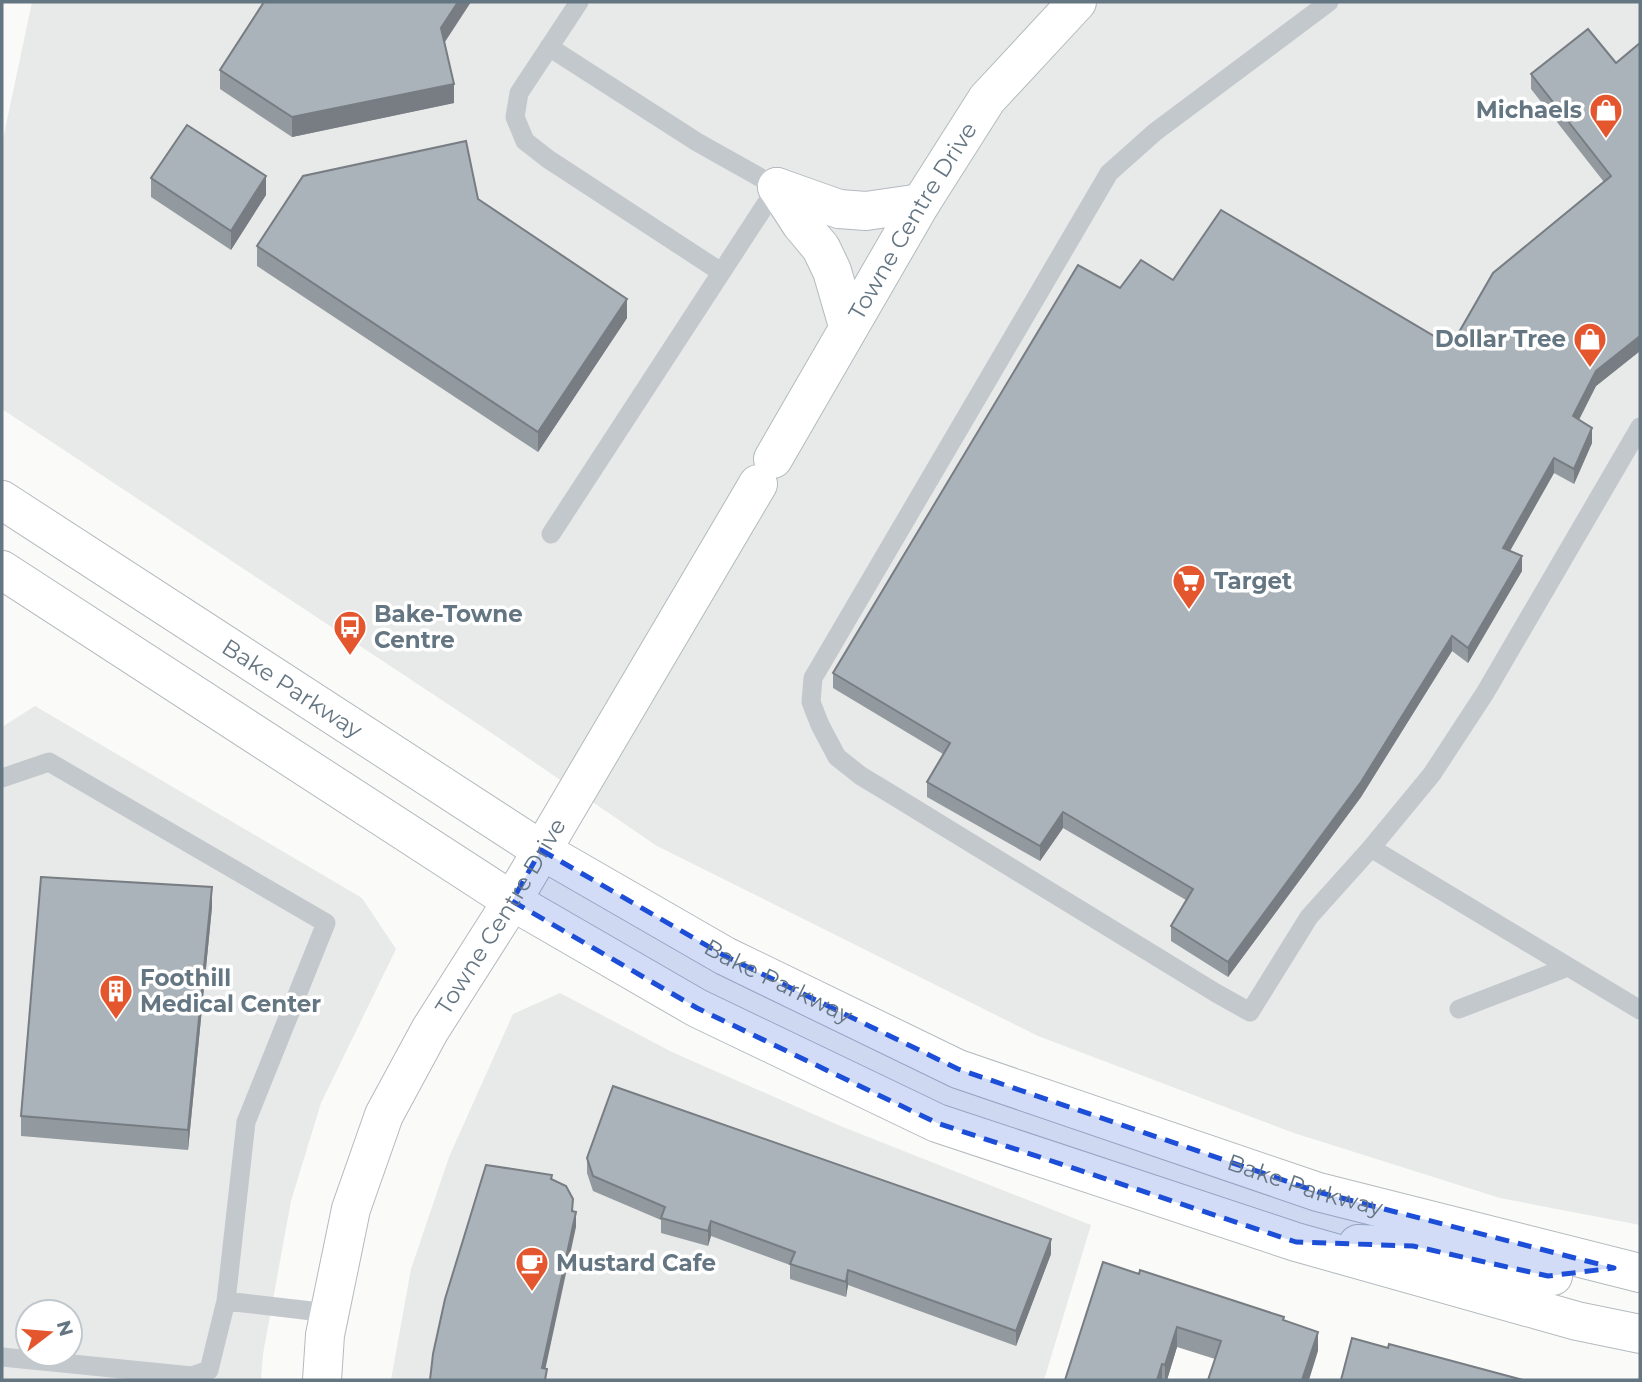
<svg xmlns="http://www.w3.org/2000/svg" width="1642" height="1382" viewBox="0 0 1642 1382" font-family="Montserrat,sans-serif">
<rect width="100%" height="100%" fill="#fafaf8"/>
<path fill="#e8e9e9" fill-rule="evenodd" d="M 32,2 L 1640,2 L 1640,1225 L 1500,1198 L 1294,1133 L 1038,1036 L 657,846 L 487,730 L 2,409 L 2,144 Z
M 35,706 L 362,898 L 396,949 L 321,1103 L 291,1201 L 263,1354 L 261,1380 L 2,1380 L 2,727 ZM 28,1312 L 70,1312 L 70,1354 L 28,1354 Z
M 560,993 L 672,1052 L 838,1125 L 1091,1225 L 1044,1380 L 391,1380 L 411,1269 L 449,1157 L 513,1014 Z"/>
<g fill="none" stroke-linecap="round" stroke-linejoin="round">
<defs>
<g id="secondary">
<path d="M 777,187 L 801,224 L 821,248 L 832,271 L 848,326"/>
<path d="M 777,187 L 839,209 L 866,211 L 921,203"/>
<path id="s1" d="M 773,459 L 921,203 L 987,99 L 1077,2"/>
<path id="s2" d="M 2,500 L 541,850 L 725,956 L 958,1069 L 1318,1192 L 1640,1273"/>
<path d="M 2,570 L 512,901 L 697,1008 L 937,1123 L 1296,1242 L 1577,1321 L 1640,1334"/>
<path d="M 1358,1244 L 1413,1246 L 1501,1267 L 1553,1276"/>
<path id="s3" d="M 322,1380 L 325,1335 L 351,1209 L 384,1115 L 430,1030 L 512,901 L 758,484"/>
</g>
</defs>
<use href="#secondary" stroke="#b3babf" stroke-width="40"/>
<path stroke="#c3c8cc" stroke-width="19" d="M 579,2 L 519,93 L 515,117 L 525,141 L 548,159 L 721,272
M 1329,2 L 1155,132 L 1109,173 L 813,678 L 811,702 L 820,725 L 837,757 L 861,776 L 886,791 L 1216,993 L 1250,1012 L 1309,917 L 1371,848 L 1432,774 L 1485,693 L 1640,427
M 549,47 L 697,142 L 777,187 L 551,534
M 2,778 L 49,762 L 326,923 L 246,1122 L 226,1301 L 209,1370 L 192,1376 L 2,1357
M 1371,848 L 1640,1010
M 1459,1009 L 1568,967
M 226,1301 L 329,1313"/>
<use href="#secondary" stroke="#fff" stroke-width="38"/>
</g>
<path fill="#929a9f" d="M 444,43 L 454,103 L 292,137 L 220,89 L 220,70 Z
M 1640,43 L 1640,351 L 1596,386 L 1579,420 L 1592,443 L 1574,484 L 1554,473 L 1510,551 L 1522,571 L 1468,663 L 1452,651 L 1361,797 L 1228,977 L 1171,941 L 1171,926 L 1186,900 L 1063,828 L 1040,861 L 927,797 L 927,782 L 943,754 L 833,688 L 833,673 L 1120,288 L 1173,280 L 1451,346 L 1604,182 L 1531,89 L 1531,74 L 1616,63 Z
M 151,178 L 266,195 L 231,250 L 151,197 Z
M 478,199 L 627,318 L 538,452 L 257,266 L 257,246 Z
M 212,907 L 188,1150 L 21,1136 L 21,1116 Z
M 587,1158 L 1051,1254 L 1016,1346 L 848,1285 L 846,1297 L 790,1279 L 790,1265 L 711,1236 L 708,1246 L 661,1233 L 661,1220 L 593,1191 L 587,1173 Z
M 1103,1262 L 1284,1321 L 1318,1351 L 1215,1359 L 1177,1347 L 1167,1380 L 1065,1380 Z"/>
<path fill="#777d82" d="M 458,2 L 471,2 L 441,48 L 441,28 Z
M 454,84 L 454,103 L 292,137 L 292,117 Z
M 266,176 L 266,195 L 231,250 L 231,231 Z
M 627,299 L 627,318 L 538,452 L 538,432 Z
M 1640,336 L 1640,351 L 1596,386 L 1573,431 L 1573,416 L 1596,371 Z
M 1592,428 L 1592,443 L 1574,484 L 1574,469 Z
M 1554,458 L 1554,473 L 1503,563 L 1503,548 Z
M 1522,556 L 1522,571 L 1468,663 L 1468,648 Z
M 1452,636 L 1452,651 L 1361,797 L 1228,977 L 1228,962 Z
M 1063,812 L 1063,828 L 1040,861 L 1040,846 Z
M 212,887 L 212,907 L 188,1150 L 188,1130 Z
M 576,1212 L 576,1227 L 543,1380 L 542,1368 Z
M 711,1221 L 711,1236 L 708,1246 L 708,1231 Z
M 1051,1239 L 1051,1254 L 1016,1346 L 1016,1331 Z
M 848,1270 L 848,1285 L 846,1297 L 846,1282 Z
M 1177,1327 L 1177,1347 L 1167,1380 L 1165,1380 L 1165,1365 Z
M 1318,1332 L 1318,1351 L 1309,1380 L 1302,1380 Z
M 1162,1364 L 1162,1380 L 1157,1380 Z"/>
<path fill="#aab3b9" stroke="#777d82" stroke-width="2" d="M 264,2 L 458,2 L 441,28 L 454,84 L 292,117 L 220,70 Z
M 1588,29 L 1616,63 L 1640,43 L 1640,336 L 1596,371 L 1573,416 L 1592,428 L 1574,469 L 1554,458 L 1503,548 L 1522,556 L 1468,648 L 1452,636 L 1361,782 L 1228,962 L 1171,926 L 1193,889 L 1063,812 L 1040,846 L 927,782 L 950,743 L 833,673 L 1078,265 L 1120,288 L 1141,260 L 1173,280 L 1221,210 L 1451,346 L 1493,273 L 1611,176 L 1531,74 Z
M 187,125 L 266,176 L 231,231 L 151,178 Z
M 466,141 L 478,199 L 627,299 L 538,432 L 257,246 L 303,176 Z
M 41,877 L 212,887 L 188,1130 L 21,1116 Z
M 613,1086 L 1051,1239 L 1016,1331 L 848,1270 L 846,1282 L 790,1264 L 795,1252 L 711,1221 L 708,1231 L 661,1218 L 665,1207 L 593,1176 L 587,1158 Z
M 486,1165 L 552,1175 L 551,1179 L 566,1186 L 573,1199 L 572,1211 L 576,1212 L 542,1368 L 547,1369 L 545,1380 L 430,1380 L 433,1354 L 445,1299 Z
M 1103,1262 L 1139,1274 L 1140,1270 L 1284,1317 L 1283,1320 L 1318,1332 L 1302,1380 L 1208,1380 L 1221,1341 L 1177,1327 L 1165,1365 L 1162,1364 L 1157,1380 L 1065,1380 Z
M 1352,1338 L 1388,1348 L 1389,1344 L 1523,1380 L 1341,1380 Z"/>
<path fill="#1d4ed8" fill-opacity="0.2" stroke="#1d4ed8" stroke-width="5" stroke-dasharray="14 9" stroke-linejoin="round" d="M 541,850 L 725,956 L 958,1069 L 1318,1192 L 1614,1268 L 1548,1276 L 1413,1246 L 1296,1242 L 937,1123 L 697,1008 L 512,901 Z"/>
<defs>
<symbol id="shop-pin" viewBox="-11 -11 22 30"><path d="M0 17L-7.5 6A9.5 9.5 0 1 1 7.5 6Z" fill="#e4572e" stroke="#fff"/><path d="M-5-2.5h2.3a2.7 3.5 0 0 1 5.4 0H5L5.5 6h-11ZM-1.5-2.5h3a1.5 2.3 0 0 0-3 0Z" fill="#fff"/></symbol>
<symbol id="supermarket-pin" viewBox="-11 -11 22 30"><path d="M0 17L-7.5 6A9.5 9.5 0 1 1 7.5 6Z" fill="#e4572e" stroke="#fff"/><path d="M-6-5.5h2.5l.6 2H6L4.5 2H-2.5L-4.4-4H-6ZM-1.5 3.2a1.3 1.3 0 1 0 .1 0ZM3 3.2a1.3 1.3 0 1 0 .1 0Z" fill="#fff"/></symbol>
<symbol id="bus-pin" viewBox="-11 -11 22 30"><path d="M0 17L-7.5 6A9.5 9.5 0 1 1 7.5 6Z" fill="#e4572e" stroke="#fff"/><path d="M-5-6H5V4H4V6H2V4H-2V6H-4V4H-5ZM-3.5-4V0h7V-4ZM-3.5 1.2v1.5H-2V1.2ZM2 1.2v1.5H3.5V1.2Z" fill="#fff"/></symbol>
<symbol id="building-pin" viewBox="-11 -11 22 30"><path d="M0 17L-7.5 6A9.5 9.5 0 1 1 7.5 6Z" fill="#e4572e" stroke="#fff"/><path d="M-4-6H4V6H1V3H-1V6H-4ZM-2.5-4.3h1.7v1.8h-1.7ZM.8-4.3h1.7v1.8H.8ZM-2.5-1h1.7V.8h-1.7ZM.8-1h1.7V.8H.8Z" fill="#fff"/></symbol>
<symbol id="cafe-pin" viewBox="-11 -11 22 30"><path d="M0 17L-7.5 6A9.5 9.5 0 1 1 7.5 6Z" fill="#e4572e" stroke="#fff"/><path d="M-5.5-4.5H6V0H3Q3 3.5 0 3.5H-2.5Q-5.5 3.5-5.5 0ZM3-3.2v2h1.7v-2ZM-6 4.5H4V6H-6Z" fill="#fff"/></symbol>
</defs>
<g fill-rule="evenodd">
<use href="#shop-pin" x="1587" y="91" width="38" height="52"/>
<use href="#shop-pin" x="1571" y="320" width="38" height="52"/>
<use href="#supermarket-pin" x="1170" y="562" width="38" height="52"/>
<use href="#bus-pin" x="331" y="608" width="38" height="52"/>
<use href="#building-pin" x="97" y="972" width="38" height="52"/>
<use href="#cafe-pin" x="513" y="1244" width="38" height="52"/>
</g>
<g text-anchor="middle" stroke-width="7" stroke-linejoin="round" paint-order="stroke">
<g font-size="23" font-weight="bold" fill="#657683" stroke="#fff" text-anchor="start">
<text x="1582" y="118" text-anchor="end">Michaels</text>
<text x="1566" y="347" text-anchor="end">Dollar Tree</text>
<text x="1214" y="589">Target</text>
<text x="374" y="622">Bake-Towne<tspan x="374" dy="26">Centre</tspan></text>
<text x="140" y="986">Foothill<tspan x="140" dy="26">Medical Center</tspan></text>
<text x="556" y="1271">Mustard Cafe</text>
</g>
<g font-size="23" fill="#657683" stroke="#fff">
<text dy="8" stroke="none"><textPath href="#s1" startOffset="276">Towne Centre Drive</textPath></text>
<text dy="8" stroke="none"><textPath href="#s2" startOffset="346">Bake Parkway</textPath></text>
<text dy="8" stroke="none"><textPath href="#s3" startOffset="504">Towne Centre Drive</textPath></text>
<text dy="8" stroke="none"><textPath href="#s2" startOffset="914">Bake Parkway</textPath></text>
<text dy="8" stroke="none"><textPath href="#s2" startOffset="1480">Bake Parkway</textPath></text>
</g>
</g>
<rect width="1642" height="1382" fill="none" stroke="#657683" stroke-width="7"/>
<g transform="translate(49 1333) rotate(74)"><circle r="33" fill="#ffffff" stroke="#c1c8cd" stroke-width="2"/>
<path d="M0-5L12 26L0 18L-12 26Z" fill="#e4572e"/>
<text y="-10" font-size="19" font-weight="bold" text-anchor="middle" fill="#657683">N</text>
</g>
</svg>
